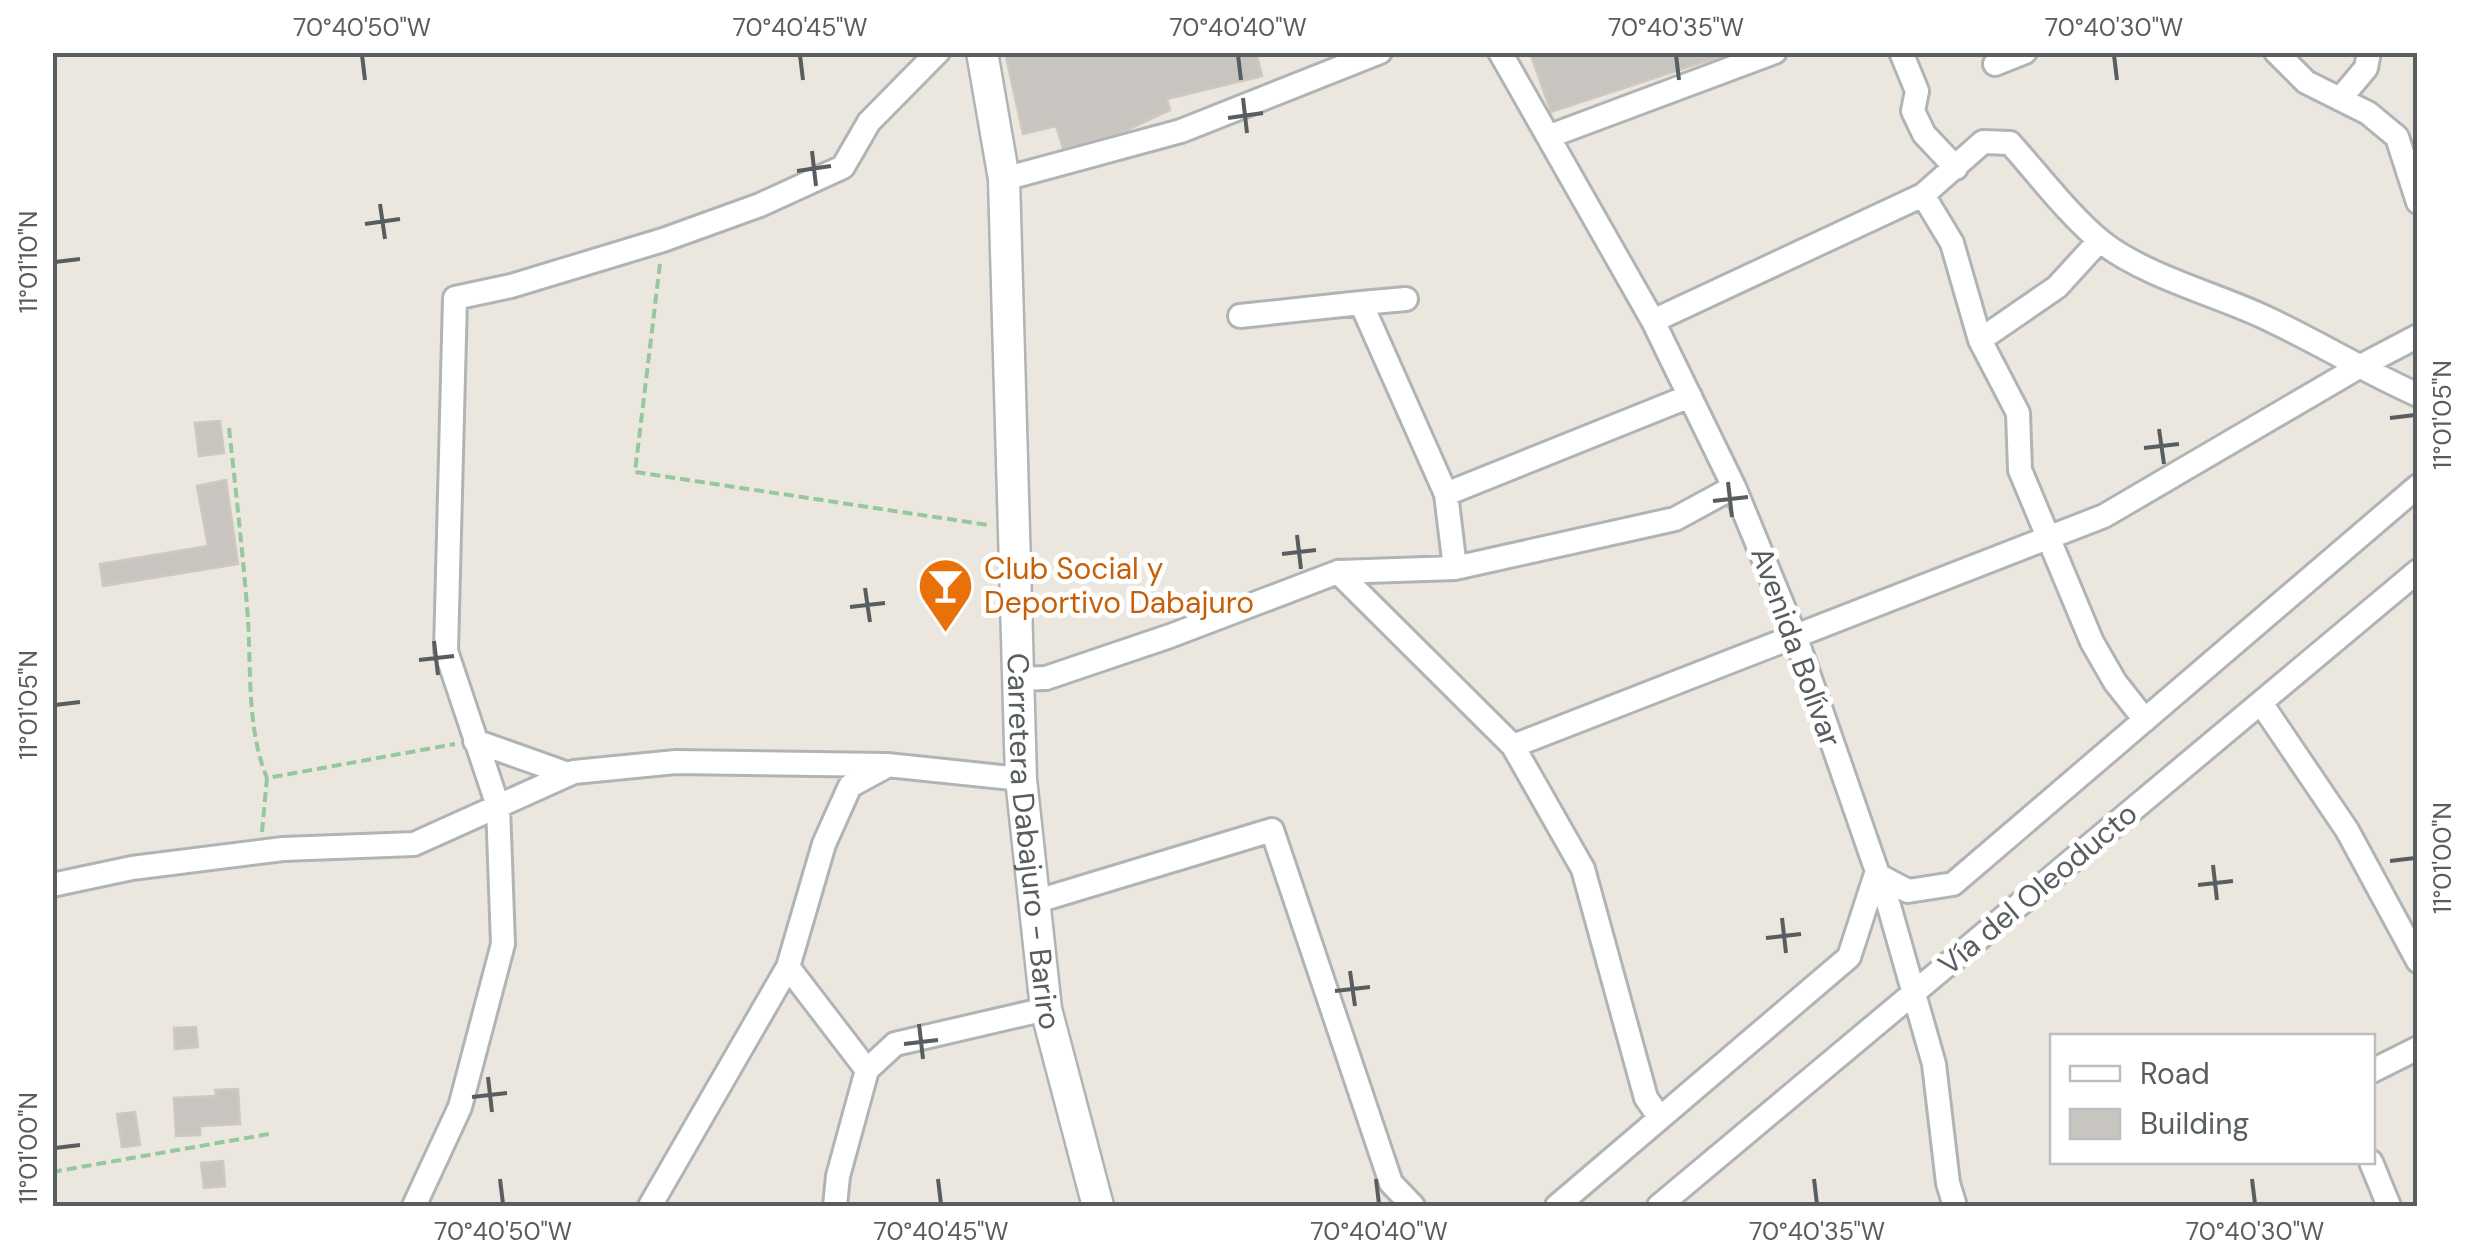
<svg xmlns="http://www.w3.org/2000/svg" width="2470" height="1259" viewBox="0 0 2470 1259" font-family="'DM Sans',sans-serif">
<rect width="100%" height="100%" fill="#ebe7df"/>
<path fill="#c8c4bf" stroke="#d0c8be" stroke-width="2.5" d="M 1005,52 L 1256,52 L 1262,76 L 1167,99 L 1170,110 L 1127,130 L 1063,148 L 1056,126 L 1023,134 Z
M 1530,52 L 1724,52 L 1725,55 L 1551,112 Z
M 220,421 L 224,453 L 199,456 L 195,423 Z
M 226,480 L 238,564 L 103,586 L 100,564 L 208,546 L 197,486 Z
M 196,1027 L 198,1047 L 175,1049 L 174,1028 Z
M 238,1089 L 240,1124 L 200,1126 L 200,1135 L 176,1136 L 174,1098 L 216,1096 L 215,1090 Z
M 135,1112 L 140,1145 L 122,1147 L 117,1114 Z
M 223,1161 L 225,1186 L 204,1188 L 201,1163 Z"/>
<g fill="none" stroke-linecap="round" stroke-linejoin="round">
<defs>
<path id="minor" d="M 1500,52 L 1653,321 L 1734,487 L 1796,638 L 1889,906 L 1934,1064 L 1948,1183 L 1955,1206
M 1901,52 L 1917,91 L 1913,111 L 1924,134 L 1956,168
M 2276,52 L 2306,82 L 2368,113 L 2397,137 L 2418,202
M 1995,64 L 2025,52
M 2340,99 L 2366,68 L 2369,52
M 1550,136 L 1775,52
M 1004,179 L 1181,131 L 1380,52
M 1923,195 L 1952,243 L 1980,340 L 2018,413 L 2020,470 L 2092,642 L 2115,682 L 2145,720
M 1406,299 L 1361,303 L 1446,494 L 1455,568
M 1240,316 L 1361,303
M 1653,321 L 1923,195 L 1983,142 L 2010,143 C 2037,173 2072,219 2103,243 C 2144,275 2214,294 2262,316 C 2316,341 2364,371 2418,395
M 1980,340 L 2057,287 L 2099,241
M 1446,494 L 1690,396
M 1338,572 L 1455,568 L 1675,519 L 1734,487
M 1018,679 L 1046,678 L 1170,636 L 1338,572 L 1513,746 L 1583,869 L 1646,1098 L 1660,1118
M 2261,703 L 2347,830 L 2418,961
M 475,741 L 568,774
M 1513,746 L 2104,516 L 2357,368 L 2418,336
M 52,885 L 132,868 L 283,849 L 414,844 L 574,772 L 676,762 L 887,765 L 1021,779
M 1034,902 L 1272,830 L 1391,1183 L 1413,1206
M 867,1070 L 788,967 L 824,844 L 850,786 L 885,767
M 2372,1071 L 2418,1048
M 2371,1162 L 2389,1206
M 414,1206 L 460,1107 L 503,944 L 498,806 L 446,651 L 455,298 L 511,286 L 663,240 L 760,205 L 843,167 L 869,122 L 938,52
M 650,1206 L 788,967
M 835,1206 L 838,1176 L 867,1070 L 895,1044 L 1046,1009
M 1557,1206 L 1849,957 L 1876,874 L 1908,891 L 1953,884 L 2418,486
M 1659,1206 L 2418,571"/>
<g id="tertiary">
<path id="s1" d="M 982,52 L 1004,179 L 1021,779 L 1046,1009 L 1098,1206"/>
</g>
</defs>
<use href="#minor" stroke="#b0b4b7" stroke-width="28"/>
<use href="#tertiary" stroke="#b0b4b7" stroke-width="35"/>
<path stroke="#96c79d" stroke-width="4" stroke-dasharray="10 5" stroke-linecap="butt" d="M 660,264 L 635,472 L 988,525
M 229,428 C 236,492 243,555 248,619 C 251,670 247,730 267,778
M 262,832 L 267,778 L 455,744
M 52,1172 L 269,1134"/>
<use href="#minor" stroke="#fff" stroke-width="22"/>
<use href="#tertiary" stroke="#fff" stroke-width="30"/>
</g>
<path fill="none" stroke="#585d60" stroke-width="4" d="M 362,55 L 365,80M 800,55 L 803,80M 1238,55 L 1241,80M 1676,55 L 1679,80M 2114,55 L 2117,80M 1243,98 L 1247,133M 1228,118 L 1263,113M 812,151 L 816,186M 797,171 L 831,166M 380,204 L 385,239M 365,224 L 400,219M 55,262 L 80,259M 2390,418 L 2415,415M 2159,429 L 2164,464M 2144,448 L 2179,444M 1728,482 L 1732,517M 1713,501 L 1748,497M 1297,535 L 1301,569M 1282,554 L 1316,550M 865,588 L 870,622M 850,607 L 885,603M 434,641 L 438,675M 419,660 L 454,656M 55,705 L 80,702M 2390,861 L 2415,858M 2213,865 L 2217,900M 2198,885 L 2233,881M 1782,918 L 1786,953M 1766,938 L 1801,934M 1350,971 L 1355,1006M 1335,991 L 1370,987M 919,1024 L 923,1059M 904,1044 L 938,1040M 488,1077 L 492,1112M 472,1097 L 507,1093M 55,1148 L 80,1145M 500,1179 L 503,1204M 938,1179 L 941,1204M 1376,1179 L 1379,1204M 1814,1179 L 1817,1204M 2252,1179 L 2255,1204"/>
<defs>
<symbol id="bar-pin" viewBox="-11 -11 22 30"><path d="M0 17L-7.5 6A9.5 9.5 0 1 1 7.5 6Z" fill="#e8710a" stroke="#fff"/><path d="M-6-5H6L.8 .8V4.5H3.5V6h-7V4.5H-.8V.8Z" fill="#fff"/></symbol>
</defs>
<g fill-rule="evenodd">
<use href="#bar-pin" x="914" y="554" width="63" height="86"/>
</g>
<g text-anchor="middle" stroke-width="10" stroke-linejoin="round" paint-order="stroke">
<g font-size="30" fill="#c56008" stroke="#fff" text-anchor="start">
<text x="984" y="579">Club Social y<tspan x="984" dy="34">Deportivo Dabajuro</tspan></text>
</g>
<g font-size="30" fill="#585d60" stroke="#fff">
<text transform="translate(1796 647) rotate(70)" y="10">Avenida Bolívar</text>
<text dy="10" stroke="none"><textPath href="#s1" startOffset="792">Carretera Dabajuro - Bariro</textPath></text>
<text transform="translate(2038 889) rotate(-40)" y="10">Vía del Oleoducto</text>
</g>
</g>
<rect width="2470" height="1259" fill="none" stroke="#ffffff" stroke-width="110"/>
<rect x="2050" y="1034" width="325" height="130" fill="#ffffff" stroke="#bcbebf" stroke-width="2.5"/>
<rect x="2070" y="1066" width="50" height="15" fill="#ffffff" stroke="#bcbebf" stroke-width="2.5"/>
<text x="2140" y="1084" font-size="30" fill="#585d60">Road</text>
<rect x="2070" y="1109" width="50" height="30" fill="#c8c4bf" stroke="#bcbebf" stroke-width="2.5"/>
<text x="2140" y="1134" font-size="30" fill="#585d60">Building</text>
<rect x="55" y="55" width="2360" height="1149" fill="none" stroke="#585d60" stroke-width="4"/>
<g font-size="25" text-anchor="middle" fill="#585d60">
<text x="362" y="36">70°40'50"W</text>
<text x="800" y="36">70°40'45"W</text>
<text x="1238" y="36">70°40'40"W</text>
<text x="1676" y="36">70°40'35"W</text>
<text x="2114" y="36">70°40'30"W</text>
<text transform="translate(28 262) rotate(-90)" y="9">11°01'10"N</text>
<text transform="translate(2442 415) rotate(-90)" y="9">11°01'05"N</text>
<text transform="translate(28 705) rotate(-90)" y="9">11°01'05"N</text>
<text transform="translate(2442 858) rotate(-90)" y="9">11°01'00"N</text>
<text transform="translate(28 1148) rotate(-90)" y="9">11°01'00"N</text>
<text x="503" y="1240">70°40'50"W</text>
<text x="941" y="1240">70°40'45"W</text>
<text x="1379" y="1240">70°40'40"W</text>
<text x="1817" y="1240">70°40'35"W</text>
<text x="2255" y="1240">70°40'30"W</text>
</g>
</svg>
